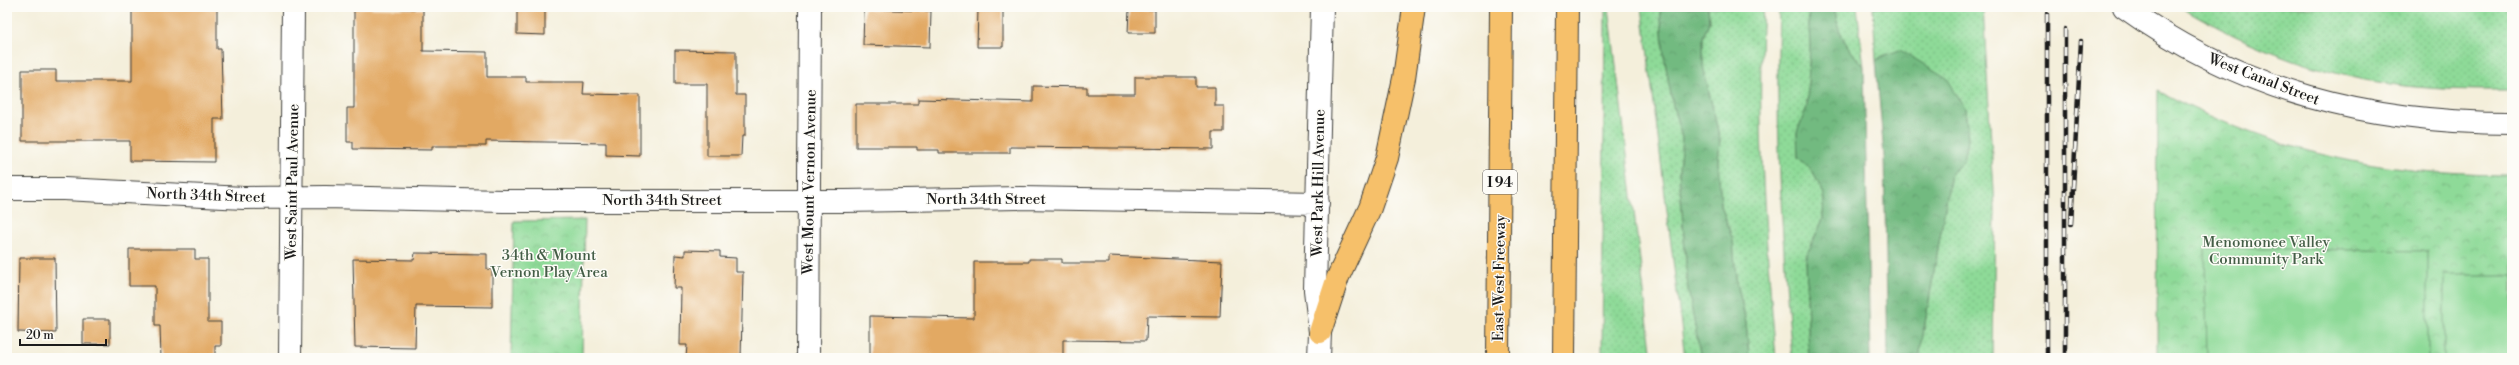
<svg xmlns="http://www.w3.org/2000/svg" width="2519" height="365" viewBox="0 0 2519 365" font-family="'Libre Bodoni',serif">
<defs>
<pattern id="grass-dots" width="8" height="8" patternUnits="userSpaceOnUse"><rect width="8" height="8" fill="#8eda98"/><path d="M2 2h.1M6 6h.1" fill="none" stroke="#7aba82" stroke-width="1.8" stroke-linecap="round"/></pattern>
<pattern id="forest-crowns" width="20" height="18" patternUnits="userSpaceOnUse"><rect width="20" height="18" fill="#72ba80"/><path d="M2 6a3 3 0 1 1 6 0M12 15a3 3 0 1 1 6 0" fill="none" stroke="#629f6e"/></pattern>
<pattern id="park-crowns" width="20" height="18" patternUnits="userSpaceOnUse"><rect width="20" height="18" fill="#8eda98"/><path d="M2 6a3 3 0 1 1 6 0M12 15a3 3 0 1 1 6 0" fill="none" stroke="#7aba82"/></pattern>
</defs>
<rect width="100%" height="100%" fill="#fdfcf7"/>
<filter id="ink" filterUnits="userSpaceOnUse"><feTurbulence type="fractalNoise" baseFrequency=".025" numOctaves="2"/><feDisplacementMap in="SourceGraphic" scale="8" xChannelSelector="R" yChannelSelector="G"/><feConvolveMatrix kernelMatrix="1 2 1 2 8 2 1 2 1" color-interpolation-filters="sRGB"/></filter>
<filter id="wash" filterUnits="userSpaceOnUse"><feTurbulence type="fractalNoise" baseFrequency=".012" numOctaves="4" result="noise"/><feDisplacementMap in="SourceGraphic" scale="16" xChannelSelector="R" yChannelSelector="G"/><feGaussianBlur stdDeviation="0.9" result="paint"/><feColorMatrix in="noise" values="0 0 0 0 0 0 0 0 0 0 0 0 0 0 0 0 0 1.4 0 .05"/><feComposite in="paint" operator="in"/></filter>
<g filter="url(#wash)">
<rect width="100%" height="100%" fill="#f4efdb"/>
<path fill="url(#grass-dots)" stroke="#557b5a" d="M 1642,7 L 1660,7 L 1664,56 L 1673,106 L 1682,138 L 1679,171 L 1688,289 L 1701,358 L 1685,358 Z
M 1708,7 L 1763,7 C 1756,125 1766,241 1776,358 L 1749,358 L 1746,322 L 1736,278 L 1733,241 L 1721,205 L 1718,162 L 1720,140 L 1703,66 L 1703,37 L 1709,22 Z
M 1779,7 L 1808,7 L 1810,45 L 1807,107 L 1797,132 L 1798,157 L 1812,171 L 1824,194 L 1823,219 L 1806,258 L 1809,358 L 1792,358 C 1782,241 1775,125 1779,7 Z
M 1835,7 L 1857,7 L 1864,67 C 1848,48 1836,33 1835,7 Z
M 1873,7 L 1983,7 L 1995,208 L 1993,358 L 1919,358 L 1951,173 C 1973,152 1968,136 1965,108 L 1882,56 L 1876,61 Z
M 2182,7 L 2512,7 L 2512,90 C 2476,90 2441,90 2406,86 C 2328,78 2249,48 2182,7 Z
M 1605,8 L 1609,8 L 1652,358 L 1602,358 Z"/>
<path fill="url(#forest-crowns)" stroke="#476b4e" d="M 1660,7 L 1708,7 L 1709,22 L 1703,37 L 1703,66 L 1720,140 L 1718,162 L 1721,205 L 1733,241 L 1736,278 L 1746,322 L 1749,358 L 1701,358 L 1688,289 L 1679,171 L 1682,138 L 1673,106 L 1664,56 Z
M 1808,7 L 1835,7 C 1836,33 1848,48 1864,67 L 1870,358 L 1809,358 L 1806,257 L 1823,219 L 1824,194 L 1812,171 L 1798,157 L 1797,132 L 1807,107 L 1810,45 Z
M 1900,50 L 1947,78 L 1965,108 L 1968,139 L 1964,161 L 1951,173 L 1919,358 L 1888,358 L 1884,156 L 1876,61 L 1882,56 Z"/>
<path fill="url(#park-crowns)" stroke="#557b5a" d="M 2158,91 C 2277,153 2378,175 2512,175 L 2512,358 L 2157,358 Z
M 585,220 L 582,358 L 511,358 L 514,221 Z"/>
<path fill="#8eda98" stroke="#557b5a" d="M 2205,248 L 2428,251 L 2428,358 L 2207,358 Z
M 2444,275 L 2512,275 L 2512,358 L 2444,358 Z"/>
<g id="blocks">
<path fill="#e2a964" d="M 132,7 L 217,7 L 217,49 L 221,49 L 223,119 L 214,119 L 214,162 L 130,161 L 130,141 L 22,141 L 22,70 L 56,70 L 56,81 L 132,81 Z
M 517,7 L 545,7 L 545,35 L 517,34 Z
M 354,8 L 423,9 L 423,51 L 487,52 L 487,77 L 526,77 L 526,82 L 584,82 L 583,94 L 640,95 L 640,156 L 606,155 L 606,143 L 486,141 L 486,146 L 432,146 L 432,150 L 353,149 L 353,142 L 347,142 L 347,108 L 354,108 Z
M 864,9 L 931,11 L 930,47 L 863,45 Z
M 978,9 L 1003,9 L 1003,47 L 977,47 Z
M 1129,9 L 1155,10 L 1155,33 L 1128,33 Z
M 675,50 L 736,51 L 736,95 L 745,95 L 745,136 L 742,136 L 741,156 L 707,156 L 707,84 L 675,84 Z
M 1135,77 L 1196,77 L 1196,87 L 1215,87 L 1215,106 L 1224,106 L 1224,132 L 1213,132 L 1213,149 L 1010,147 L 1010,153 L 939,153 L 939,150 L 917,150 L 917,147 L 856,147 L 856,104 L 918,104 L 918,99 L 1033,102 L 1033,86 L 1087,87 L 1087,94 L 1135,94 Z
M 129,249 L 195,249 L 195,259 L 208,259 L 208,322 L 221,322 L 221,346 L 215,346 L 215,358 L 161,358 L 160,326 L 155,326 L 155,286 L 129,286 Z
M 685,250 L 720,251 L 720,257 L 736,258 L 736,272 L 743,272 L 741,358 L 686,358 L 687,345 L 680,345 L 681,288 L 674,288 L 675,255 L 685,256 Z
M 415,253 L 487,254 L 487,269 L 492,270 L 492,307 L 416,306 L 415,348 L 355,347 L 353,259 L 414,260 Z
M 1109,256 L 1222,261 L 1220,317 L 1147,316 L 1146,341 L 1063,340 L 1063,358 L 870,358 L 870,316 L 974,318 L 974,262 L 1029,262 L 1029,259 L 1062,259 L 1062,263 L 1109,263 Z
M 19,258 L 55,258 L 56,333 L 18,332 Z
M 83,319 L 110,319 L 110,344 L 83,344 Z"/>
</g>
</g>
<g filter="url(#ink)">
<use href="#blocks" fill-opacity="0" stroke="#3c3c39" stroke-width="1"/>
<g fill="none" stroke-linecap="round" stroke-linejoin="round">
<defs>
<path id="minor" d="M 2124,7 C 2241,91 2369,123 2512,123
M 7,189 L 64,189 L 244,198 L 325,197 L 503,201 L 845,201 L 1020,198 L 1318,203
M 290,358 L 293,7
M 808,358 L 810,7
M 1319,358 L 1320,332 L 1315,290 L 1322,7"/>
<path id="highway" d="M 1320,332 L 1338,277 L 1370,208 L 1387,158 L 1404,78 L 1414,7
M 1498,358 L 1501,7
M 1564,358 L 1567,7"/>
</defs>
<use href="#minor" stroke="#3c3c39" stroke-width="24"/>
<use href="#highway" stroke="#3c3c39" stroke-width="24"/>
<use href="#minor" stroke="#fff" stroke-width="22"/>
<use href="#highway" stroke="#f6c06b" stroke-width="22"/>
<defs>
<path id="rail" d="M 2047,14 L 2047,358
M 2065,29 L 2065,358
M 2071,224 L 2081,41"/>
</defs>
<use href="#rail" stroke="#1c1c1c" stroke-width="4.5"/>
<use href="#rail" stroke="#fdfcf7" stroke-width="3" stroke-dasharray="9" stroke-linecap="butt"/>
</g>
</g>
<g text-anchor="middle" stroke-width="3" stroke-linejoin="round" paint-order="stroke">
<rect fill="#fdfcf7" stroke="#605f5e" stroke-width="1" x="1483" y="170" width="34" height="24" rx="3"/>
<g font-size="14" font-weight="bold" fill="#1c1c1c">
<text x="1500" y="187">I 94</text>
</g>
<g font-size="15" fill="#1c1c1c" stroke="#fdfcf7">
<text transform="translate(2264 79) rotate(21)" y="5">West Canal Street</text>
<text transform="translate(292 182) rotate(-89)" y="5">West Saint Paul Avenue</text>
<text transform="translate(809 182) rotate(-89)" y="5">West Mount Vernon Avenue</text>
<text transform="translate(1318 183) rotate(-89)" y="5">West Park Hill Avenue</text>
<text transform="translate(206 195) rotate(2)" y="5">North 34th Street</text>
<text x="986" y="204">North 34th Street</text>
<text x="662" y="205">North 34th Street</text>
<text transform="translate(1499 278) rotate(-89)" y="5">East-West Freeway</text>
</g>
<g font-size="15" fill="#445e47" stroke="#fdfcf7">
<text x="2266" y="247">Menomonee Valley<tspan x="2266" dy="17">Community Park</tspan></text>
<text x="549" y="260">34th &amp; Mount<tspan x="549" dy="17">Vernon Play Area</tspan></text>
</g>
</g>
<rect width="2519" height="365" fill="none" stroke="#fdfcf7" stroke-width="24"/>
<path d="M20 339v6h86v-6" fill="none" stroke="#1c1c1c" stroke-width="2"/>
<text x="26" y="339" font-size="12" fill="#1c1c1c" stroke="#fdfcf7" stroke-width="3" paint-order="stroke">20 m</text>
</svg>
